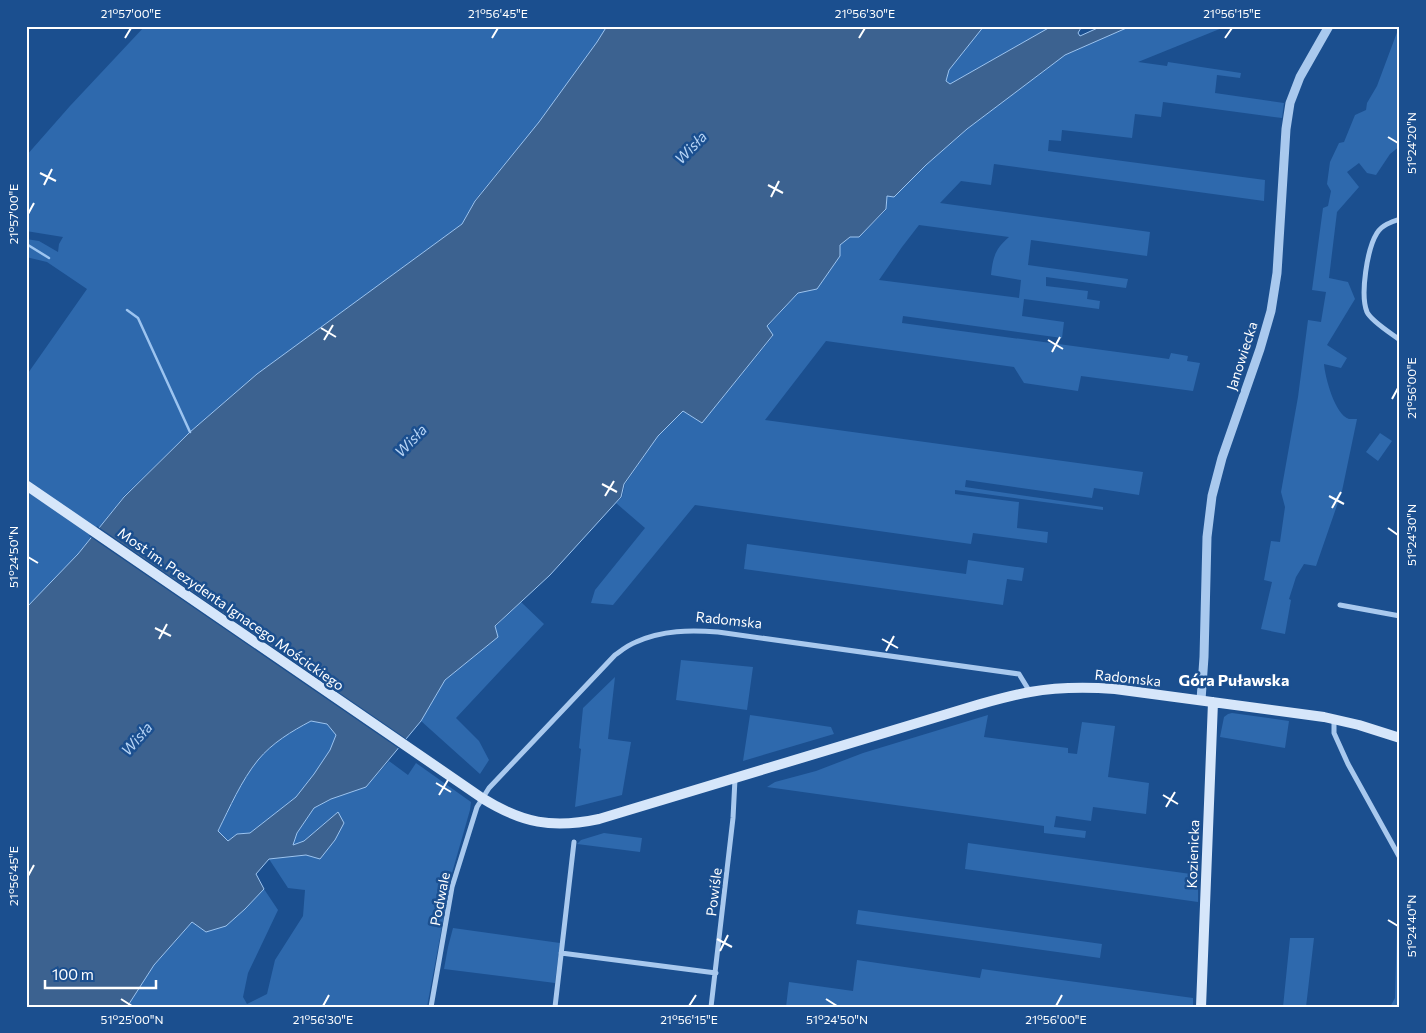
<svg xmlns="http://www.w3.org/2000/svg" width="1426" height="1033" viewBox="0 0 1426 1033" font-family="Commissioner,sans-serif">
<rect width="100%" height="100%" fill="#1b4f8f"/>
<path fill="#2e69ad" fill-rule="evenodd" d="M 145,26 L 607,26 L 597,42 L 539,122 L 475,200 L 462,224 L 257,374 L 190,432 L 124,496 L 78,554 L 26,608 L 26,376 L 87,289 L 47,262 L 26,257 L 26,239 L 39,241 L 58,252 L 59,244 L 63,237 L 26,231 L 26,156 L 70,106 Z
M 984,26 L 1052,26 L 950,84 L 946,81 L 949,70 Z
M 1131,26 L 1227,26 L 1138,62 L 1167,66 L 1168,62 L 1241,73 L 1240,78 L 1217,75 L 1215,93 L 1284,103 L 1282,118 L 1163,102 L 1161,117 L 1135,114 L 1132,138 L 1062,130 L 1061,141 L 1049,140 L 1048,151 L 1265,180 L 1264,201 L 994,164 L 991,185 L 961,181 L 940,203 L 1150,232 L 1147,256 L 1031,240 L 1028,265 L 1128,279 L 1126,288 L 1046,277 L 1046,286 L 1088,291 L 1087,299 L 1100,301 L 1099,309 L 1024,299 L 1022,316 L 1064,322 L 1062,338 L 903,316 L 902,323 L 1169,359 L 1171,353 L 1188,356 L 1187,361 L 1200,363 L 1193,391 L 1081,376 L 1078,391 L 1024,383 L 1014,367 L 826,341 L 765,420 L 1143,472 L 1139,495 L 1094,488 L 1092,498 L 966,480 L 965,487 L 1103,507 L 1103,510 L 955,490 L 955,494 L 1019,502 L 1017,528 L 1048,532 L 1047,543 L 973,533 L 971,544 L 695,505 L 613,605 L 591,603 L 595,590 L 645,528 L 616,503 L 622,497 L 625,484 L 658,436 L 683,411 L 702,423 L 773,336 L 767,327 L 798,293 L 817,289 L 840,256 L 840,245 L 850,237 L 859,237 L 886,210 L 887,196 L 894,197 L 926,165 L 967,129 L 1065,55 ZM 919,225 L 1009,237 C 995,249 993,257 991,275 L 1021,280 L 1019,298 L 879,280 L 902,247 Z
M 1399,27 L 1400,146 L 1390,154 L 1376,175 L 1367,173 L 1359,163 L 1347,172 L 1359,187 L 1337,212 L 1329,278 L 1348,282 L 1355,299 L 1327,345 L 1347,358 L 1341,368 L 1324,364 C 1325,377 1335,415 1349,419 C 1350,419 1355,419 1357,419 L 1342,491 L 1316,566 L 1304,564 L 1296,577 L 1289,599 L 1291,600 L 1285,634 L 1261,629 L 1272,582 L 1264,580 L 1271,541 L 1280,542 L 1285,507 L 1281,492 L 1298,397 L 1308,320 L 1321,322 L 1326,292 L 1312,290 L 1323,208 L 1328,206 L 1331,191 L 1327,184 L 1330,162 L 1339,143 L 1344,142 L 1355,115 L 1366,110 L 1367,103 L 1377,86 Z
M 1380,433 L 1392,441 L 1378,461 L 1366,452 Z
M 747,544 L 966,574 L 968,560 L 1024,568 L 1022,581 L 1007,579 L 1003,605 L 744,569 Z
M 521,602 L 544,624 L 456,718 L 479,741 L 489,760 L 480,774 L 421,721 L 445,680 L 498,637 L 495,627 Z
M 681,660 L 753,667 L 747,710 L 676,700 Z
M 615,677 L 608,739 L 631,742 L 622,795 L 575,807 L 581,749 L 579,748 L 583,708 Z
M 1232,713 L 1289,721 L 1285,748 L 1220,737 L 1224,717 L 1228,714 Z
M 750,715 L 831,727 L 834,734 L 743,761 Z
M 988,715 L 984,737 L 1068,748 L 1068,753 L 1077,754 L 1082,722 L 1115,726 L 1108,777 L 1149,783 L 1146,814 L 1093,807 L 1091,821 L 1056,816 L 1054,827 L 1086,831 L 1085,838 L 1044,833 L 1044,826 L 767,787 L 775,782 L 816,771 L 863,753 Z
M 311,721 L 327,724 L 337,735 L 330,750 L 314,774 L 296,797 L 250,833 L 237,834 L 228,841 L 218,832 C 230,807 241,781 258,760 C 272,743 292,731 311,721 Z
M 389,761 L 408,775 L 416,763 L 471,802 L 470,810 L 452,873 L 427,1007 L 127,1007 L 154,965 L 192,922 L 245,909 L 264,889 L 278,910 L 248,973 L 243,997 L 247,1004 L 267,994 L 275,960 L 303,916 L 305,890 L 288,888 L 269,859 L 306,855 L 338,812 L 304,841 L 292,846 L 297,833 L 314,808 L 331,799 L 366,787 Z
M 604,833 L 642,838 L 640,852 L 577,844 L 581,840 Z
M 968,843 L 1198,875 L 1198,902 L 965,869 Z
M 858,910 L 1102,944 L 1100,958 L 856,924 Z
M 1400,920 L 1400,1007 L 1390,1007 L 1395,998 L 1397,926 Z
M 453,928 L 560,943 L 555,983 L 444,969 L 448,947 Z
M 1290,938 L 1314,938 L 1306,1007 L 1283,1007 Z
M 857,960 L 980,978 L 982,969 L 1193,998 L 1193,1007 L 786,1007 L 789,982 L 853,991 Z"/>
<path fill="#3c6290" stroke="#9cc4f0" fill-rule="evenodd" d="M 607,26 L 984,26 L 949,70 L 946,81 L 950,84 L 1052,26 L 1082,26 L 1078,33 L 1080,36 L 1102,26 L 1131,26 L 1065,55 L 967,129 L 926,165 L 894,197 L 887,196 L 886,209 L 859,237 L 850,237 L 840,245 L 840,256 L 817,289 L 798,293 L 767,326 L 773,335 L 702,423 L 683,411 L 658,436 L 624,484 L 621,497 L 550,575 L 495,626 L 498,637 L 445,680 L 421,721 L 366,787 L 331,799 L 314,808 L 297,833 L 293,845 L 304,841 L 338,812 L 344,823 L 335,840 L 320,859 L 306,855 L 269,859 L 256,874 L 264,889 L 245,909 L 226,926 L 206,932 L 192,922 L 154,965 L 127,1007 L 26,1007 L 26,608 L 78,554 L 124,497 L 190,432 L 257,374 L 462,224 L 475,201 L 539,122 L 597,42 ZM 311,721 L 327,724 L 336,735 L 330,750 L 314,774 L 296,797 L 250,833 L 237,834 L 228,841 L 218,831 C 230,807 241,781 258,760 C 272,743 292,731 311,721 Z"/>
<path fill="#1b4f8f" d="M 97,526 L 408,740 L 401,750 L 89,536 Z"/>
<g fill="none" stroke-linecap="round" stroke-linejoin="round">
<path stroke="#9cc4f0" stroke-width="2.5" d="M 26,246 L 28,245 L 49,258
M 127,310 L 138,318 L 190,432"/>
<path stroke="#a9c9ee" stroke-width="5" d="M 1400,219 C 1391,222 1382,225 1377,233 C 1367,249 1360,295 1367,312 C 1371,321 1392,334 1400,340
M 1340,605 L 1400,616
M 1334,720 L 1334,733 L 1348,764 L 1400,858
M 561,953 L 716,973
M 431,1007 L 452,887 L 477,807 L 489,788 L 615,655 C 622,650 628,645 636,642 C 663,630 690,630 718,632 L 1019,674 L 1030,692
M 555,1007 L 574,842
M 711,1007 L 733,818 L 735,779"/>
<path stroke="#a9c9ee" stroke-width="9" d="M 1201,700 L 1204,657 L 1207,537 L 1212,496 L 1222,458 L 1260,349 L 1271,311 L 1277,273 L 1286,129 L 1290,103 L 1300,77 L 1329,26"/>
<path stroke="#d6e6fa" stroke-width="10" d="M 26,485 L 482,798 C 522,823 552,829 599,819 L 977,705 C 995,700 1012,695 1030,692 C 1058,687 1086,687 1115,689 L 1324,717 L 1359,725 L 1400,738
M 1201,1007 L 1213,702"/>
</g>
<path fill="none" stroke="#fff" stroke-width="2" d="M 125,38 L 131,28M 492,38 L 498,28M 859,38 L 865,28M 1225,38 L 1232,28M 1388,137 L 1398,143M 40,173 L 56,181M 44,185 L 52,169M 768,185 L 783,193M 771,197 L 779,181M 28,214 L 34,203M 321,328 L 336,337M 324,340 L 333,325M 1048,340 L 1063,349M 1052,352 L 1060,337M 1392,399 L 1398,388M 602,484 L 617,492M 605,496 L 614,481M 1329,496 L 1344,504M 1332,508 L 1341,492M 1388,528 L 1398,535M 28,557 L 38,563M 155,628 L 171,636M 159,639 L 167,624M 882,639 L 898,648M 886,651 L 894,636M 436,783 L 451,792M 439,795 L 448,780M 1163,795 L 1178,804M 1166,807 L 1175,792M 28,876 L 34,865M 1388,920 L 1398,926M 717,939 L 732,947M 720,951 L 728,935M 121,999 L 132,1006M 826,999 L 837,1006M 323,1006 L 329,995M 689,1006 L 696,995M 1056,1006 L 1062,995"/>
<g text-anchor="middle" stroke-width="5" stroke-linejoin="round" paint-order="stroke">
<g font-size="14" fill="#fff" stroke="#1b4f8f">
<text transform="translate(1242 356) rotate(-72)" y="5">Janowiecka</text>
<text transform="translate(231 609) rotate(35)" y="5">Most im. Prezydenta Ignacego Mościckiego</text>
<text transform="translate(729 620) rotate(6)" y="5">Radomska</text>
<text transform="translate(1128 678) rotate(6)" y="5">Radomska</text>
<text transform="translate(1193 854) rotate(-88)" y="5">Kozienicka</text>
<text transform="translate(714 892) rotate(-83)" y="5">Powiśle</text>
<text transform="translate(440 899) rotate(-79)" y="5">Podwale</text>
</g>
<g font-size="15" font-style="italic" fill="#b5d3f5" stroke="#1b4f8f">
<text transform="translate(691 148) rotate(-46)" y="5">Wisła</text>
<text transform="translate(411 441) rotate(-46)" y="5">Wisła</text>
<text transform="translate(137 739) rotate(-49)" y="5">Wisła</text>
</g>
<g font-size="16" font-weight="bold" fill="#fff" stroke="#1b4f8f">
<text x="1234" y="686">Góra Puławska</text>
</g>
</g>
<rect width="1426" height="1033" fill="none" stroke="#1b4f8f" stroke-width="55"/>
<path d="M45 980v8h111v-8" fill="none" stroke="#ffffff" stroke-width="2.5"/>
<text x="52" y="980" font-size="15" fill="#ffffff" stroke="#1b4f8f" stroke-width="4" paint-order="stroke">100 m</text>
<rect x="28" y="28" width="1370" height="978" fill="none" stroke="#fff" stroke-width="2"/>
<g font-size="12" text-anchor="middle" fill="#fff">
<text x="131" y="18">21°57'00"E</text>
<text x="498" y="18">21°56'45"E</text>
<text x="865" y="18">21°56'30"E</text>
<text x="1232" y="18">21°56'15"E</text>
<text transform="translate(1412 143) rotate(-90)" y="4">51°24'20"N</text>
<text transform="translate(14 214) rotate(-90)" y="4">21°57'00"E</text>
<text transform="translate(1412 388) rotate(-90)" y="4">21°56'00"E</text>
<text transform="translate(1412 535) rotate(-90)" y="4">51°24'30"N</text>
<text transform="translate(14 557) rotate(-90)" y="4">51°24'50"N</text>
<text transform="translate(14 876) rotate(-90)" y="4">21°56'45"E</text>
<text transform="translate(1412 926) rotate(-90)" y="4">51°24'40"N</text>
<text x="132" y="1024">51°25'00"N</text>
<text x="323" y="1024">21°56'30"E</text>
<text x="689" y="1024">21°56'15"E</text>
<text x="837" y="1024">51°24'50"N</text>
<text x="1056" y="1024">21°56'00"E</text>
</g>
</svg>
